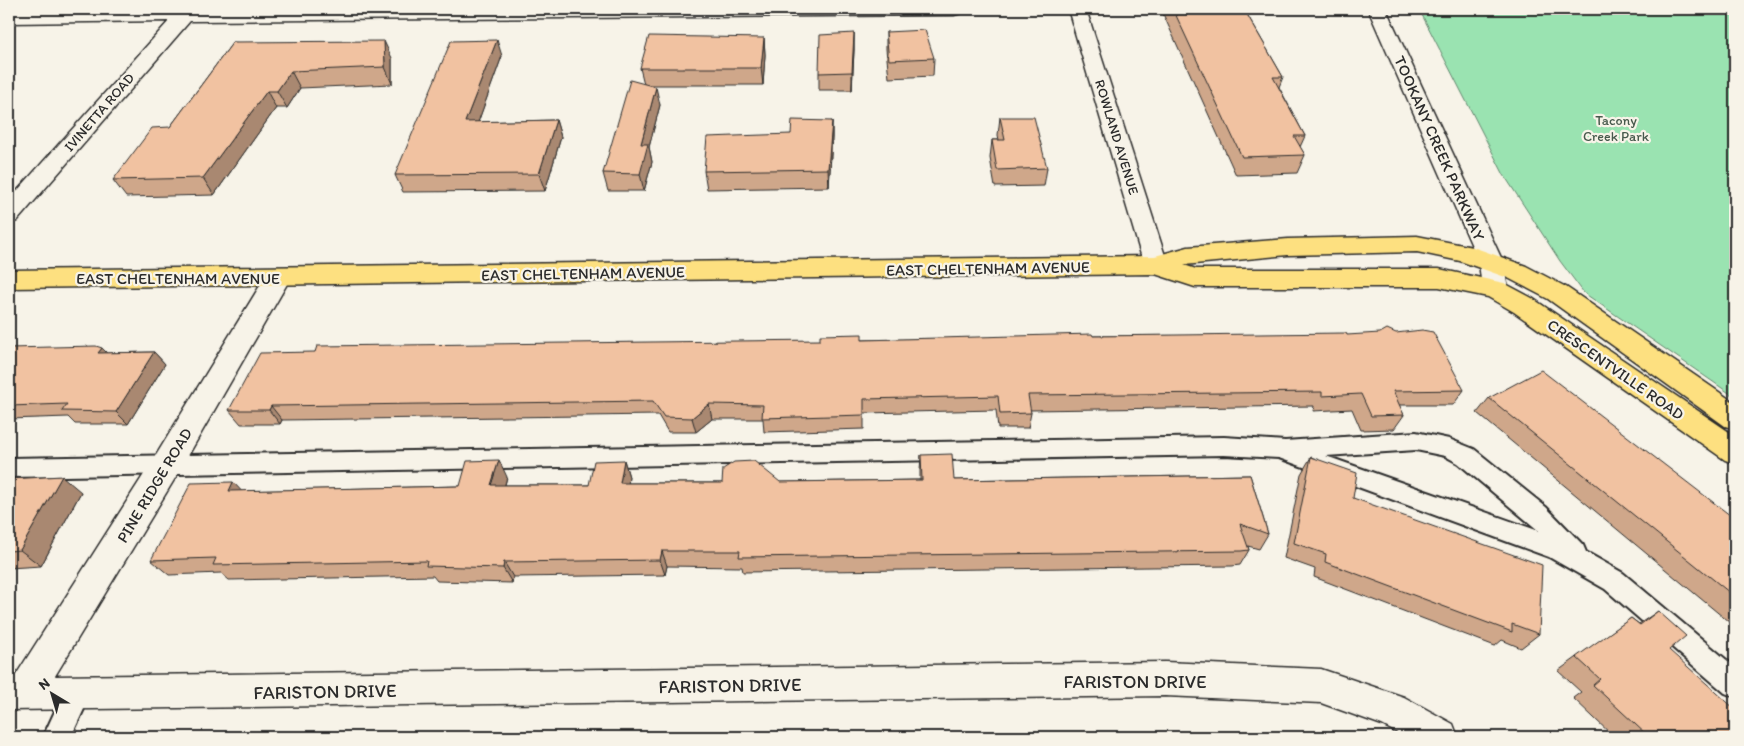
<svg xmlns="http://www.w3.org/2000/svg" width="1744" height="746" viewBox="0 0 1744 746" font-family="Itim,sans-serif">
<rect width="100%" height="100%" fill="#f7f3e8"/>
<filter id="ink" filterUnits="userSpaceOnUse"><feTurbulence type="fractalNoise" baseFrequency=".02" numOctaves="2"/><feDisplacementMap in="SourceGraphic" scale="10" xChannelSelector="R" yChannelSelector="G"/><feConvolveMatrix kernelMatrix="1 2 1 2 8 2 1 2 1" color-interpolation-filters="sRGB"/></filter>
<g filter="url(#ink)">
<path fill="#9ae3b1" stroke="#62876e" d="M 1419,9 L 1735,9 L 1735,397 L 1584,293 L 1560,261 L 1504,175 Z"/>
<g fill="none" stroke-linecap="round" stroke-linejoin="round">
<defs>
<path id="service" d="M 1416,432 L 1449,439 L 1474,449 L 1546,507 L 1583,545 L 1586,552 L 1623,573 L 1735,667 L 1735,697 L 1725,693 L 1605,589 L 1549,557 L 1279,458 L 1224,455 L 9,477 L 9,458 L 1224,437 L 1285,441 ZM 1416,450 L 1445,456 L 1458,463 L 1539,531 L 1326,456 Z
M 77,681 L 87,685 L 91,694 L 71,737 L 43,737 L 67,685 Z"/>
<path id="minor" d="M 180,9 L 199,10 L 963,9 L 961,13 L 954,15 L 190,21 L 17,221 L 9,223 L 9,200 L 169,21 L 9,23 L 9,11 Z
M 1068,9 L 1086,9 L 1168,265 L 1165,271 L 1156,274 L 1147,271 L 1144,265 Z
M 278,268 L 287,271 L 291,277 L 177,475 L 55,676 L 1165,662 L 1321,669 L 1404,697 L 1453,724 L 1458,737 L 1405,737 L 1382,725 L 1321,703 L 1165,696 L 9,710 L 9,676 L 16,675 L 155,457 L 269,271 Z"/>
<path id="secondary" d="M 1368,9 L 1386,9 L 1503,262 L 1508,289 L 1504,295 L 1495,298 L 1486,295 L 1482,289 L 1479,262 Z"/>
<path id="trunk" d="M 1417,236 L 1473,247 L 1526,266 L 1566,287 L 1735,403 L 1735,429 L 1725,426 L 1548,299 L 1508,278 L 1460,261 L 1417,252 L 1288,255 L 1184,265 L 1196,269 L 1439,269 L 1504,283 L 1532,298 L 1735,436 L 1735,463 L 1725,460 L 1514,312 L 1488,297 L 1439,287 L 1195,287 L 1155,274 L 9,288 L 9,270 L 1155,256 L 1188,247 L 1288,239 Z"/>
</defs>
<use href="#service" stroke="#2b2b2b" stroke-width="4"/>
<use href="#minor" stroke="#2b2b2b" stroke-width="3"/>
<use href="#secondary" stroke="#2b2b2b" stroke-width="3"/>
<use href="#trunk" stroke="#2b2b2b" stroke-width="3"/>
<use href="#service" fill="#f7f3e8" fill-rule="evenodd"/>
<use href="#minor" fill="#f7f3e8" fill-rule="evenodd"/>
<use href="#secondary" fill="#f7f3e8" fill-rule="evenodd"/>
<use href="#trunk" fill="#fde080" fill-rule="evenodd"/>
</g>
<path fill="#cfa78a" stroke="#2b2b2b" d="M 1161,9 L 1244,9 L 1283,77 L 1279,87 L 1305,136 L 1300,147 L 1305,155 L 1297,173 L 1236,175 L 1164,16 Z
M 886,32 L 934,58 L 933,76 L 889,78 L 886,49 Z
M 854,33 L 854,50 L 852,90 L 819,90 L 819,73 Z
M 764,38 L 765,55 L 763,85 L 649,85 L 660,105 L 649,147 L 652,162 L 644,191 L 608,191 L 603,173 L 644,84 L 640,68 Z
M 233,42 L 392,58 L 392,84 L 300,88 L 287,108 L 276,108 L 214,195 L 126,197 L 113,180 L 170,127 Z
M 502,56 L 478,122 L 556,120 L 561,137 L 545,191 L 403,192 L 395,175 Z
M 1000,117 L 1047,168 L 1044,186 L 995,187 L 990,158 L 992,140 L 999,140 L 998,135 Z
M 832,121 L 832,138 L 829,187 L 707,189 L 704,171 L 791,134 Z
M 1347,335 L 1464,390 L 1453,405 L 1399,405 L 1404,415 L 1394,429 L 1361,430 L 1352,409 L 1313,411 L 1314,406 L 1030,410 L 1031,413 L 1028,428 L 998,428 L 996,410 L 864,413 L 864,429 L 764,432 L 763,419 L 712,419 L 696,432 L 668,432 L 658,415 L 282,420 L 280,424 L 241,424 L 229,410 L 315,352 L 862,340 L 1093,336 Z
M 9,348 L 107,353 L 154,352 L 165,364 L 128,424 L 75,424 L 68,417 L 9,419 Z
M 1489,398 L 1735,519 L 1735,627 L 1477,413 Z
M 921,455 L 954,480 L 1250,475 L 1268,534 L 1259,549 L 1248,546 L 1249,550 L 1240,565 L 1232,566 L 743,572 L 742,567 L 667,566 L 665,575 L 513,577 L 512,583 L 437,581 L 433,576 L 229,580 L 221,573 L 169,575 L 151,560 L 241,491 L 460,486 L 507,477 L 505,485 L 589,485 L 624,460 L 629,477 L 628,483 L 722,483 L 920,480 L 920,471 Z
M 1311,457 L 1353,498 L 1539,634 L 1521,648 L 1502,640 L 1495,646 L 1314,577 L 1315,569 L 1284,558 L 1301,474 Z
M 9,479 L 81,492 L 41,566 L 9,568 Z
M 1658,611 L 1669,650 L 1735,737 L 1614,737 L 1573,698 L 1581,692 L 1558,671 L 1631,618 L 1639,624 Z"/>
<path fill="#a98871" stroke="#2b2b2b" d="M 854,33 L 854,50 L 852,90 L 852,72 Z
M 764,38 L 765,55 L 763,85 L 761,68 Z
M 497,40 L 502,56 L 472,139 L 465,122 Z
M 384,41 L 392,58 L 392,84 L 385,67 Z
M 291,71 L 300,88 L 287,108 L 277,91 Z
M 656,87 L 660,105 L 649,147 L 652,162 L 644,191 L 640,174 L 641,144 Z
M 267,91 L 276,108 L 214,195 L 203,178 Z
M 556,120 L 561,137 L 545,191 L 539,174 Z
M 832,121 L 832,138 L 829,187 L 828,169 Z
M 102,348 L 114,360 L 98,353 Z
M 154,352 L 165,364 L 128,424 L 116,412 Z
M 709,404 L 712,419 L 696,432 L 692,418 Z
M 271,406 L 282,420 L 280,424 L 269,410 Z
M 499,460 L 507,477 L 500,502 L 491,485 Z
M 624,460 L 629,477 L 626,500 L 620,483 Z
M 62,476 L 81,492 L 41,566 L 20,550 Z
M 233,482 L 248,498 L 229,491 Z
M 662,551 L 667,566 L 665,575 L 660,560 Z
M 504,562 L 513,577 L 512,583 L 503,568 Z"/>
<path fill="#f1c2a1" stroke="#2b2b2b" d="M 1173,9 L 1244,9 L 1283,77 L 1273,77 L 1305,136 L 1294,136 L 1305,155 L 1242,157 Z
M 925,30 L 934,58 L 889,60 L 886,32 Z
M 854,33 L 852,72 L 819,73 L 820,35 Z
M 649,36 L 764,38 L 761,68 L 640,68 Z
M 497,40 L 465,122 L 556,120 L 539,174 L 395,175 L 451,41 Z
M 384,41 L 385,67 L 291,71 L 277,91 L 267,91 L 203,178 L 113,180 L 152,128 L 170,127 L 233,42 Z
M 630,80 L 656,87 L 641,144 L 648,144 L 640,174 L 603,173 Z
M 1000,117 L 1034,117 L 1047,168 L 997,170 L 992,140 L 1005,140 Z
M 792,120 L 832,121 L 828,169 L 704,171 L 707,137 L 791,134 Z
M 1387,329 L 1396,333 L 1422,330 L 1433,332 L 1464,390 L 1393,391 L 1404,415 L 1371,416 L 1361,394 L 1322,396 L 1322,392 L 1028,395 L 1031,413 L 1000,414 L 998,396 L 864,399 L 864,415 L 762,418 L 763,405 L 709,404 L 692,418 L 664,417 L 653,401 L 271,406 L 269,410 L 229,410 L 260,353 L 315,352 L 317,346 L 820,340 L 820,335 L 862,334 L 862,340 L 1092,334 L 1093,336 L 1346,333 L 1347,335 L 1380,333 Z
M 96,346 L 102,348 L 98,353 L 154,352 L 116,412 L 62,411 L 67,404 L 9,406 L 9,348 Z
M 1541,370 L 1735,519 L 1735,597 L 1489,398 Z
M 952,454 L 954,480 L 1250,475 L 1268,534 L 1240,524 L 1249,550 L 1241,551 L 739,557 L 740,551 L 662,551 L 660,560 L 504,562 L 503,568 L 426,566 L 427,561 L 213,565 L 216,558 L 151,560 L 191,483 L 233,482 L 229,491 L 460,486 L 467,461 L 499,460 L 491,485 L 589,485 L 594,461 L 624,460 L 620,483 L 722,483 L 723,469 L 734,462 L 754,461 L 780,482 L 922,480 L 921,455 Z
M 1311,457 L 1357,473 L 1353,498 L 1542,565 L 1539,634 L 1512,624 L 1512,632 L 1325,562 L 1326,554 L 1294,543 Z
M 62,476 L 20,550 L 9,551 L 9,479 Z
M 1658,611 L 1686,636 L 1669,650 L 1735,709 L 1735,737 L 1649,737 L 1593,685 L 1600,679 L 1576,657 L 1631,618 L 1640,625 Z"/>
</g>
<g text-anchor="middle" stroke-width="4.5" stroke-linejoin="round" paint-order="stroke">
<g font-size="14" fill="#2b2b2b" stroke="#f7f3e8">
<text transform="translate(99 112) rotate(-49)" y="5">IVINETTA ROAD</text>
<text transform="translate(1117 137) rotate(73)" y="5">ROWLAND AVENUE</text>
</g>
<g font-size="14" fill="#47594c" stroke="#f7f3e8">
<text x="1616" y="125">Tacony<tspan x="1616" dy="16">Creek Park</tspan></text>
</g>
<g font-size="16" fill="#2b2b2b" stroke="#f7f3e8">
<text transform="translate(1440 148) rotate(66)" y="6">TOOKANY CREEK PARKWAY</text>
<text transform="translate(988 268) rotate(-1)" y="6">EAST CHELTENHAM AVENUE</text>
<text transform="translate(583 273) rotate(-1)" y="6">EAST CHELTENHAM AVENUE</text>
<text x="178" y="284">EAST CHELTENHAM AVENUE</text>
<text transform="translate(1616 369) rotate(35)" y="6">CRESCENTVILLE ROAD</text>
<text transform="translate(154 485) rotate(-59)" y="6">PINE RIDGE ROAD</text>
</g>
<g font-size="19" fill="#2b2b2b" stroke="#f7f3e8">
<text x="1135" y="688">FARISTON DRIVE</text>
<text transform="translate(730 685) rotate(-1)" y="7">FARISTON DRIVE</text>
<text transform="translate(325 691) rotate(-1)" y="7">FARISTON DRIVE</text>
</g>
</g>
<rect width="1744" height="746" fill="none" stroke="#f7f3e8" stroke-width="30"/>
<rect x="15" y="15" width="1714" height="716" fill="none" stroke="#2b2b2b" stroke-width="2" filter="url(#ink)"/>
<g transform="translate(52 694) rotate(322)" stroke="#f7f3e8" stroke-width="4" paint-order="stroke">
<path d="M0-4L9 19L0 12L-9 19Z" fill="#2b2b2b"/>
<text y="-8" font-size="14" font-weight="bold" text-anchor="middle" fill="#2b2b2b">N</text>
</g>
</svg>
